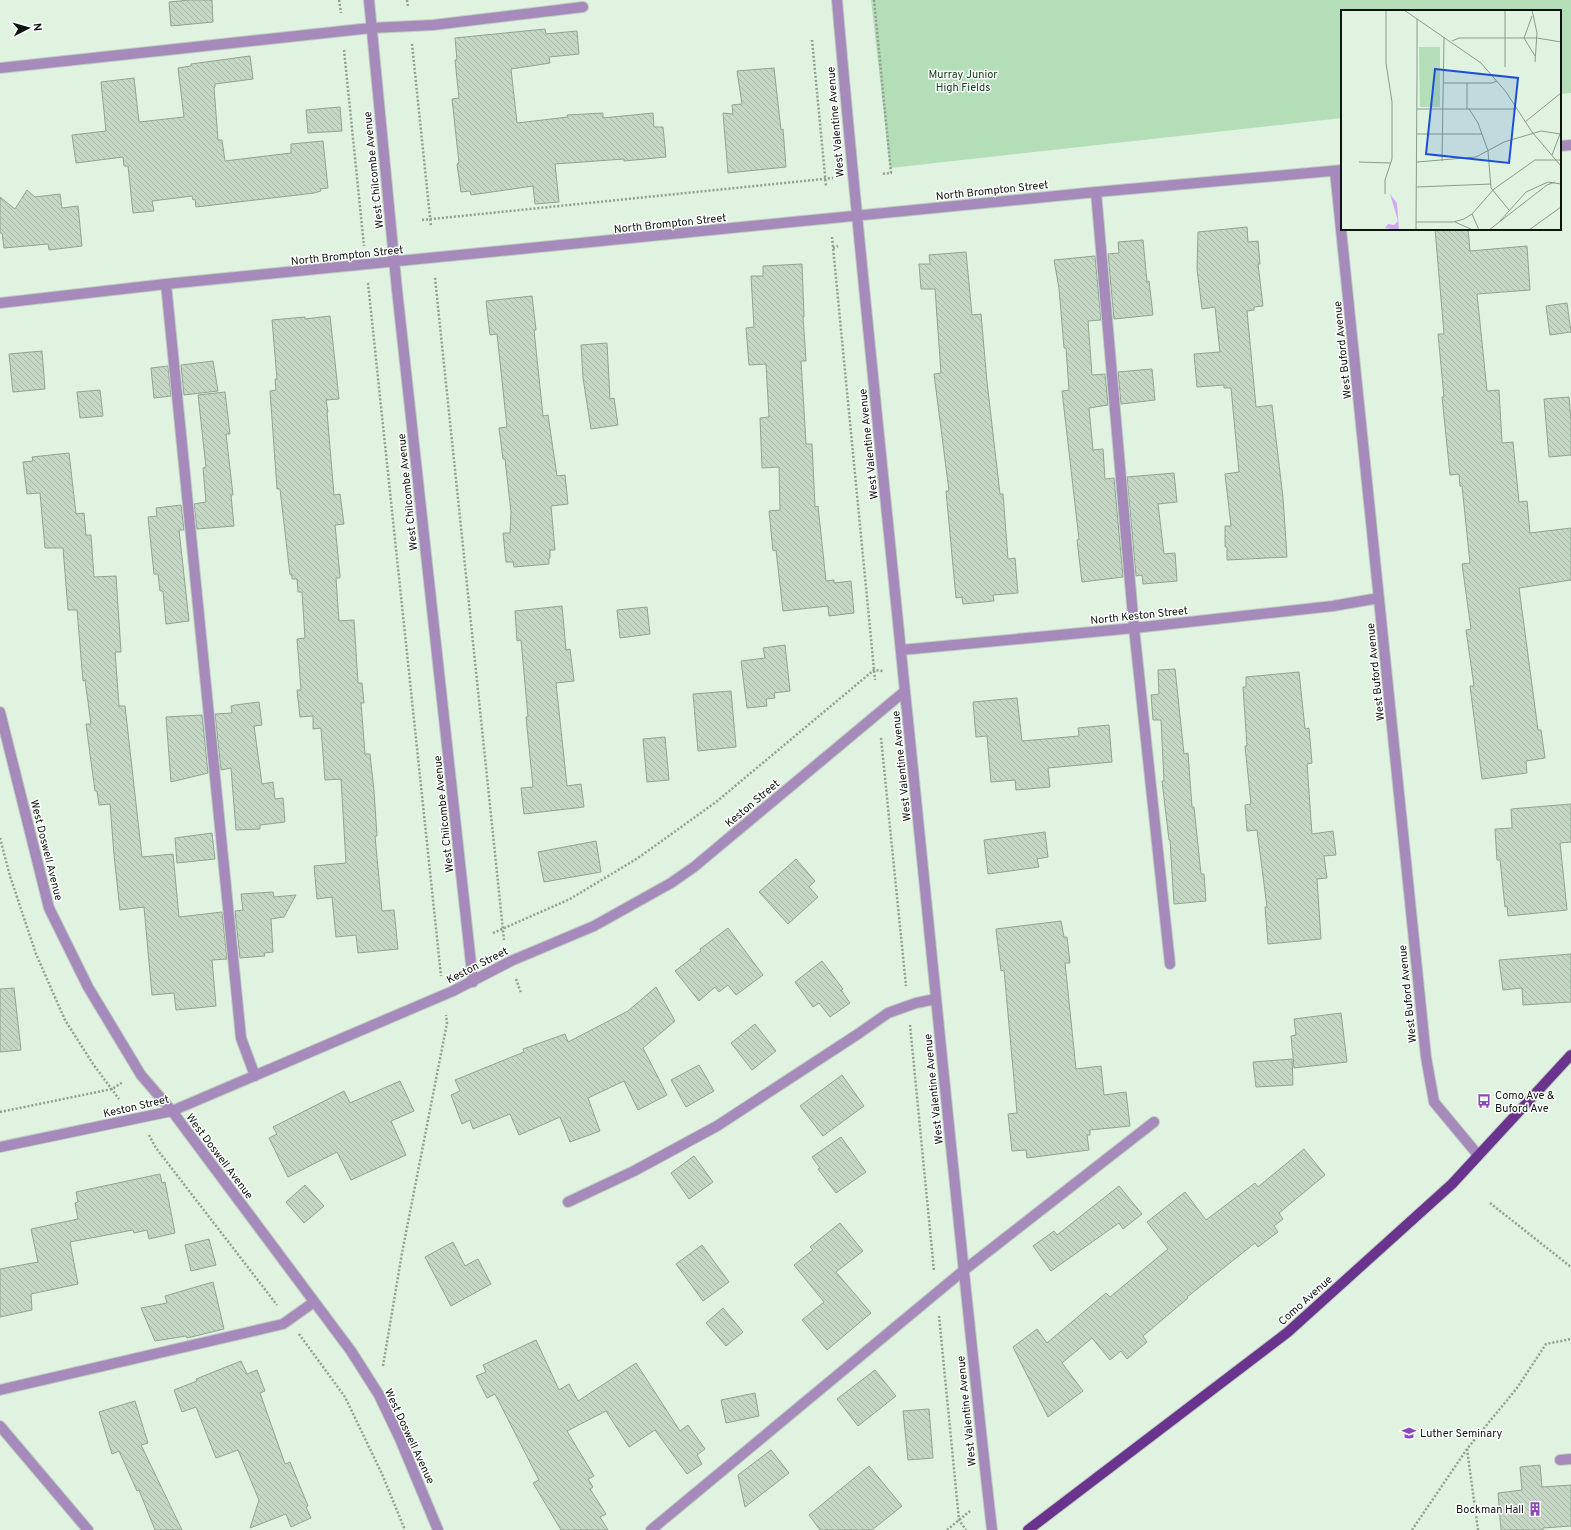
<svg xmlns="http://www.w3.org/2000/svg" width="1571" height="1530" viewBox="0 0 1571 1530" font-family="Overpass,sans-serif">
<defs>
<pattern id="building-back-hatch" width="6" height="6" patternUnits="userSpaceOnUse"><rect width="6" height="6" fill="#c4d8c5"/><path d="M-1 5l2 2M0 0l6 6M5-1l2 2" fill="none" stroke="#a7b8a8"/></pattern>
</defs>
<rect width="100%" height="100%" fill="#dff3e0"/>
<path fill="#b4deb7" d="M 871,0 L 1571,0 L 1571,93 L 1560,94 L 1560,11 L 1342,11 L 1342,118 L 890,168 Z"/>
<path fill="url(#building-back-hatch)" stroke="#91a492" d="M 190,0 L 212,0 L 213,22 L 171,26 L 169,2 Z
M 545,29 L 546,34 L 577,31 L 579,54 L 549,57 L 550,63 L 511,69 L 517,123 L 568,117 L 567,115 L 603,113 L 603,118 L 653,113 L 654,127 L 663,127 L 666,157 L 624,161 L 624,159 L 555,164 L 559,202 L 535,204 L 533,186 L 471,195 L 470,191 L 461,192 L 457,164 L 459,163 L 452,99 L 459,98 L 455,60 L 457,60 L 455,38 Z
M 250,56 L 253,79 L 215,84 L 215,87 L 214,87 L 218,140 L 222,140 L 225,161 L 291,153 L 291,144 L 323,141 L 328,188 L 320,189 L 321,191 L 314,193 L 196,207 L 195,199 L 193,200 L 192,196 L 152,201 L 154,211 L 133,213 L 128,166 L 124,166 L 123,157 L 76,163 L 72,135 L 106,131 L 101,82 L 134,78 L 139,122 L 184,117 L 178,68 L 191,66 L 191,64 Z
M 774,68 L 781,130 L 783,129 L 786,167 L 728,173 L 723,113 L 733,114 L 732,105 L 742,104 L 737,71 Z
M 340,107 L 342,131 L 308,133 L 306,110 Z
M 27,190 L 35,197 L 60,194 L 62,208 L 78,206 L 82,246 L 49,250 L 48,244 L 4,248 L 2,233 L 0,233 L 0,197 L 15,209 Z
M 1247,227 L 1248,242 L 1258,241 L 1260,264 L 1258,264 L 1263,306 L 1254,307 L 1254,310 L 1247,311 L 1256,407 L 1272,405 L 1283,498 L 1287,557 L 1227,560 L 1227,547 L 1225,547 L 1225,526 L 1231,526 L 1225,474 L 1239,472 L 1231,388 L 1224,388 L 1224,385 L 1197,387 L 1194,354 L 1220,352 L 1215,307 L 1202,309 L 1197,269 L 1198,232 Z
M 1435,229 L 1468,229 L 1470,251 L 1527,246 L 1530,290 L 1477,294 L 1487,391 L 1499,390 L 1502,443 L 1513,442 L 1519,502 L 1527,501 L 1530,533 L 1571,528 L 1571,580 L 1519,588 L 1538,730 L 1541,730 L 1545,758 L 1526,761 L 1527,773 L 1482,779 L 1470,686 L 1474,686 L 1466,630 L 1471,629 L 1462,564 L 1470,563 L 1462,486 L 1460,486 L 1459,474 L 1450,475 L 1445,426 L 1442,397 L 1444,397 L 1438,334 L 1444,334 Z
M 1143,240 L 1147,282 L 1149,281 L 1153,315 L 1114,319 L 1108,254 L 1119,253 L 1118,242 Z
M 966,252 L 972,315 L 981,314 L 987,382 L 1000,494 L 1003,494 L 1008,559 L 1015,558 L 1018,593 L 993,595 L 994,601 L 963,604 L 962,597 L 956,598 L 946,491 L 949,491 L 934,374 L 941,373 L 935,289 L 921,289 L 919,264 L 930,264 L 929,255 Z
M 1095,256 L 1101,320 L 1088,321 L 1092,375 L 1105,374 L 1108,405 L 1089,408 L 1093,450 L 1103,449 L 1105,479 L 1114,478 L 1123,577 L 1082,582 L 1077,540 L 1079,539 L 1062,391 L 1069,390 L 1066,348 L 1064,348 L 1059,288 L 1054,260 Z
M 802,264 L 804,317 L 803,317 L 806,361 L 801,361 L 806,444 L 812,444 L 815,507 L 818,506 L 826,581 L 834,580 L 834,583 L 851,581 L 854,613 L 829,616 L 828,606 L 783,611 L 776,550 L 773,551 L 769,511 L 780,510 L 779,467 L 762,468 L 760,418 L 769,417 L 766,364 L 749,365 L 746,328 L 754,327 L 751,276 L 763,276 L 763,266 Z
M 532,296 L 536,330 L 534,330 L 543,416 L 548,415 L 557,476 L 565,475 L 568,504 L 551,506 L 555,550 L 550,550 L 550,558 L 549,558 L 549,564 L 514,567 L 513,562 L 506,562 L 503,533 L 510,533 L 511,512 L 505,459 L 503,459 L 499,428 L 507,427 L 497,334 L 490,335 L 486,301 Z
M 1567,303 L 1571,332 L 1550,335 L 1546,306 Z
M 330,316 L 339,399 L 326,400 L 328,412 L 327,412 L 334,495 L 340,494 L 344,524 L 335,525 L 340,576 L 340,578 L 336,578 L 339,621 L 354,620 L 358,683 L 362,683 L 364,703 L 361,703 L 365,754 L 370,754 L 374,791 L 377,836 L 375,836 L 382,911 L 394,910 L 398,949 L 358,953 L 356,935 L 336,937 L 332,897 L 317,899 L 314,866 L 346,863 L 341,779 L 325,780 L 321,728 L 313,729 L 313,716 L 300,717 L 297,690 L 301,690 L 297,639 L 305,638 L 302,592 L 298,592 L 297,579 L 292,579 L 292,575 L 290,575 L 280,489 L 277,489 L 270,391 L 276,390 L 275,379 L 277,379 L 272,320 L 305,317 L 305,319 Z
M 607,343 L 610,399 L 614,398 L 618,425 L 591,429 L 583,378 L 581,345 Z
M 42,351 L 45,389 L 13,392 L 9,354 Z
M 213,361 L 218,391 L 184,395 L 181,365 Z
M 168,366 L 171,396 L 154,398 L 151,368 Z
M 1152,369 L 1155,400 L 1121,404 L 1118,372 Z
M 100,390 L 103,416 L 80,418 L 77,392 Z
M 225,392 L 230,434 L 226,434 L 233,495 L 231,495 L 234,526 L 197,529 L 194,504 L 206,502 L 203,468 L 206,467 L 198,395 Z
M 1569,397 L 1571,420 L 1571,455 L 1549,457 L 1544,399 Z
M 69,453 L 76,514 L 84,513 L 86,535 L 91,535 L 94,577 L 116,576 L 121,652 L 115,652 L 119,706 L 125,706 L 142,857 L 173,854 L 179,917 L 222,912 L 227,959 L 212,960 L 216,1006 L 176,1010 L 174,993 L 152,995 L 144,907 L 120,910 L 114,855 L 110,804 L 99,805 L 97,791 L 95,791 L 86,724 L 91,724 L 85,680 L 83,681 L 77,610 L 68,610 L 63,548 L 45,548 L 40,493 L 27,494 L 23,462 L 33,461 L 32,457 Z
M 1174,473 L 1177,502 L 1158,504 L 1164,554 L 1175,553 L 1177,581 L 1143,584 L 1142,575 L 1136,576 L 1127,477 Z
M 181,505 L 184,530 L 179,530 L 189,621 L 166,624 L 163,591 L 160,591 L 158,574 L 154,574 L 148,517 L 157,516 L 156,508 Z
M 562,606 L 566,650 L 570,649 L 574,681 L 556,683 L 567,786 L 581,784 L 584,807 L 524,814 L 521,788 L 533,787 L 526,717 L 528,717 L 521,640 L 517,641 L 515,611 Z
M 647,607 L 650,634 L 620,638 L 617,610 Z
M 785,645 L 790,691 L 774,693 L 775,698 L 766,699 L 767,706 L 747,708 L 741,661 L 765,658 L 763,648 Z
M 1175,669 L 1184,754 L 1188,753 L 1192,807 L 1194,807 L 1201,874 L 1204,874 L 1206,901 L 1174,904 L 1170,840 L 1169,840 L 1162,781 L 1164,781 L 1161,720 L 1153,720 L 1151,695 L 1159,694 L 1158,670 Z
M 1299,672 L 1305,729 L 1309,728 L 1312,763 L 1307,764 L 1312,834 L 1333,831 L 1336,855 L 1324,856 L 1327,878 L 1317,879 L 1321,939 L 1268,944 L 1265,907 L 1267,907 L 1257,830 L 1247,831 L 1245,805 L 1251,804 L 1245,746 L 1247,746 L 1243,687 L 1246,687 L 1246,677 Z
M 731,691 L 736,747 L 698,751 L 693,694 Z
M 1017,698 L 1022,741 L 1079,736 L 1078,728 L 1109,725 L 1112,762 L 1048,768 L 1050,787 L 1016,790 L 1015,780 L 991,782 L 987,736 L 976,737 L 973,702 Z
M 259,702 L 262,725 L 254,726 L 262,784 L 273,782 L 275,799 L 283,798 L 285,822 L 260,825 L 260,829 L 236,830 L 231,768 L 221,770 L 215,714 L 232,713 L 231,706 L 235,705 Z
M 202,715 L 208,773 L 171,782 L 166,717 Z
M 665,737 L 669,780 L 647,782 L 643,739 Z
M 1571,804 L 1571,842 L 1560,843 L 1567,910 L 1508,916 L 1507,906 L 1505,907 L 1500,860 L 1497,860 L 1495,829 L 1512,828 L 1511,809 Z
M 1045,832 L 1048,857 L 1037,859 L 1039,867 L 988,874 L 984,840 Z
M 212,833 L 215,859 L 177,863 L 175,838 Z
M 596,841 L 601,872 L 544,882 L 538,852 Z
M 796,859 L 815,881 L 809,887 L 818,897 L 788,924 L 759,892 Z
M 273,892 L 274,897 L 296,895 L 284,917 L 271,919 L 273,952 L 264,953 L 265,956 L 240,958 L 235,911 L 243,910 L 241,894 Z
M 1061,921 L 1064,937 L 1067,937 L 1070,963 L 1065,963 L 1076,1069 L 1101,1066 L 1104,1095 L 1126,1092 L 1130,1126 L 1090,1130 L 1090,1135 L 1087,1135 L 1089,1150 L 1027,1158 L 1026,1150 L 1012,1151 L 1008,1114 L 1017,1113 L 1004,970 L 1001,971 L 996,929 Z
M 728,928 L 763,975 L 736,995 L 728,985 L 719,992 L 715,987 L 699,1001 L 675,971 L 701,951 L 700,949 Z
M 1571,954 L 1571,1002 L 1523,1005 L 1522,988 L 1503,990 L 1499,960 Z
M 822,961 L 843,989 L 841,990 L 850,1003 L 830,1017 L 819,1003 L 813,1007 L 795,982 Z
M 656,987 L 675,1021 L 643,1048 L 667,1095 L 638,1110 L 624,1081 L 588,1098 L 600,1131 L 570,1142 L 560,1117 L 519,1135 L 510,1114 L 473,1129 L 470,1120 L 462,1124 L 451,1095 L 460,1091 L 455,1080 L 524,1052 L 523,1049 L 565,1034 L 568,1042 L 628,1011 Z
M 14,988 L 21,1050 L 0,1052 L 0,989 Z
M 1341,1013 L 1347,1062 L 1294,1068 L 1291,1036 L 1296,1035 L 1294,1019 Z
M 755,1024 L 776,1051 L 752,1070 L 731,1043 Z
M 1292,1059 L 1293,1085 L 1256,1087 L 1253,1062 Z
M 699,1065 L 714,1091 L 686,1107 L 671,1080 Z
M 842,1075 L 864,1106 L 823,1136 L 800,1106 Z
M 400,1081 L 414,1111 L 391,1121 L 406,1155 L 351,1180 L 337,1152 L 288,1177 L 269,1138 L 277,1134 L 273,1127 L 344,1091 L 350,1103 Z
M 841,1137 L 866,1172 L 836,1193 L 818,1169 L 820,1168 L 812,1157 Z
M 1304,1149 L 1325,1175 L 1279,1213 L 1283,1219 L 1274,1226 L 1278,1232 L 1258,1247 L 1255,1243 L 1187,1297 L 1188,1298 L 1143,1336 L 1147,1342 L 1127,1359 L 1121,1351 L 1110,1360 L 1092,1338 L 1062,1363 L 1083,1391 L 1048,1417 L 1013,1347 L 1037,1329 L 1047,1343 L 1106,1293 L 1110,1297 L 1168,1249 L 1147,1222 L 1185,1192 L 1206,1220 L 1255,1183 L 1258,1187 Z
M 694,1156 L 713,1182 L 689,1199 L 671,1173 Z
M 160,1174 L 162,1183 L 165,1182 L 175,1233 L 149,1239 L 147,1230 L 134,1233 L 133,1230 L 70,1242 L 78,1284 L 31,1294 L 32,1310 L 0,1317 L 0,1269 L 38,1262 L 31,1229 L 78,1219 L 75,1203 L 78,1202 L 76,1192 Z
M 305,1185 L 324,1206 L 304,1223 L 286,1202 Z
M 1119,1186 L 1142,1214 L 1123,1229 L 1119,1223 L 1051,1271 L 1033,1246 L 1054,1231 L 1057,1235 Z
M 840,1223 L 863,1251 L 836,1272 L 871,1313 L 827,1350 L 802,1320 L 824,1302 L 794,1265 L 813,1250 L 810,1247 Z
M 209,1239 L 216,1265 L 191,1271 L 185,1245 Z
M 453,1242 L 465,1266 L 478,1259 L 491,1284 L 451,1306 L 425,1257 Z
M 702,1245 L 729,1282 L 703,1301 L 676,1264 Z
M 213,1282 L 224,1329 L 187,1338 L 186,1336 L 155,1341 L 141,1308 L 167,1303 L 165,1296 Z
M 723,1308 L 743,1332 L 726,1346 L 706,1323 Z
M 536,1340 L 559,1390 L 569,1384 L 578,1401 L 636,1363 L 680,1431 L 688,1425 L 705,1449 L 697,1455 L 702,1464 L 687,1474 L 655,1430 L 629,1447 L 606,1411 L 567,1431 L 594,1476 L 588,1479 L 593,1487 L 590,1489 L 606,1514 L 600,1517 L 608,1530 L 561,1530 L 533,1483 L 539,1480 L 495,1394 L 487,1398 L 476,1376 L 486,1372 L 483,1365 Z
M 241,1361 L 247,1374 L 257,1370 L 265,1391 L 260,1393 L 285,1464 L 290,1462 L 308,1506 L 306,1507 L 311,1518 L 291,1527 L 286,1514 L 250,1528 L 259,1500 L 238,1450 L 216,1458 L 196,1407 L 182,1412 L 174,1390 L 197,1381 L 196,1379 Z
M 875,1370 L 896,1396 L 858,1426 L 837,1399 Z
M 755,1393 L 759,1416 L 726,1423 L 721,1400 Z
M 135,1401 L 148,1443 L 141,1445 L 182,1530 L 155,1530 L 139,1490 L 137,1491 L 119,1451 L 112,1454 L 99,1412 Z
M 929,1409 L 933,1458 L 908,1460 L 903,1411 Z
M 771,1450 L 789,1473 L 745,1507 L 738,1475 Z
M 1540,1465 L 1542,1487 L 1571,1485 L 1571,1526 L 1543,1528 L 1543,1530 L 1501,1530 L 1498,1493 L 1522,1490 L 1520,1467 Z
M 869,1466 L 902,1506 L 872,1530 L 820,1530 L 809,1515 Z"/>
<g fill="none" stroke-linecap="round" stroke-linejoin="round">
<defs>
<path id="minor" d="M 369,0 L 397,290 L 473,982
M 837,0 C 857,231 882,461 905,692 C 934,971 960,1251 992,1530
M 0,68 L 371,28 L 433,25 L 583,7
M 1560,146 L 1571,145
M 1335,171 L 1426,1057 L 1434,1102 L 1478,1155
M 1096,192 L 1134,628 L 1170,964
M 166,284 L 241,1038 L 255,1076
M 0,303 L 166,284 L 1096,192 L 1342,170
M 901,650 L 1134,628 L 1333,606 L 1379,598
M 0,712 L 49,908 L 88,987 L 141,1075 L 172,1111 L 351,1351 L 379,1395 L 400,1439 L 438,1530
M 0,1147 L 172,1111 L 453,991 L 511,961 L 594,926 L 671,883 L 694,867 L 905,691
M 568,1202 L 634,1171 L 717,1126 L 858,1034 L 888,1013 L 916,1003 L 936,999
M 0,1390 L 283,1324 L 314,1302
M 0,1426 L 88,1530
M 1560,1460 L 1571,1459
M 651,1530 L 963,1271 L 1154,1122"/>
<path id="major" d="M 1028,1530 L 1288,1332 L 1452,1184 L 1571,1055"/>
</defs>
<use href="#minor" stroke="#becfbf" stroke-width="12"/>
<use href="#major" stroke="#becfbf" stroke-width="12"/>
<path stroke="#909f91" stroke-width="2.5" stroke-dasharray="2 2" stroke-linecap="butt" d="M 339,0 L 341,13
M 407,0 L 408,7
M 874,0 L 891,173 L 881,174
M 812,40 L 826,186
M 412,44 L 431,227
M 344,50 L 364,246
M 422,220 L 833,178
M 832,237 L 875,680
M 833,248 L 838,246
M 435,278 L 504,940
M 368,283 L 441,976
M 881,738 L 906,986
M 0,838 L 10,876 L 36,954 L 65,1020 L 93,1064 L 119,1099
M 493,933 L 570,899 L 638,858 L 716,802 L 874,670 L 883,671
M 516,979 L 521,993
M 910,1025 L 934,1271
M 0,1112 L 112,1089 L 123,1082
M 149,1135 L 156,1148 L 277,1305
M 1490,1203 L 1571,1267
M 939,1316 L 959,1520 L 966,1530
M 299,1334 L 345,1397 L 382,1474 L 405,1530
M 383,1366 L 402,1253 L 447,1023 L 446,1015
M 1467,1449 L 1478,1530
M 947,1530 L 970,1511
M 1412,1530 L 1467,1449 L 1517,1388 L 1546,1344 L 1571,1339"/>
<use href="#minor" stroke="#a68abb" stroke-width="10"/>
<use href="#major" stroke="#6a338d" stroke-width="10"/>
</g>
<defs>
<symbol id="bus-bare" viewBox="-9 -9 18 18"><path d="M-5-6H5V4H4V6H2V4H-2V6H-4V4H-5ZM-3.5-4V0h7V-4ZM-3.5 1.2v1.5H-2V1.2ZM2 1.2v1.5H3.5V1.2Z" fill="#8e47ba" stroke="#fff" stroke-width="2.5" paint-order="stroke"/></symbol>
<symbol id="university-bare" viewBox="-9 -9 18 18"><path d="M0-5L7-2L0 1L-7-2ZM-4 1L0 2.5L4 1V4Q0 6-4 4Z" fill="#8e47ba" stroke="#fff" stroke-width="2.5" paint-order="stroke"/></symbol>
<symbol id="building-bare" viewBox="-9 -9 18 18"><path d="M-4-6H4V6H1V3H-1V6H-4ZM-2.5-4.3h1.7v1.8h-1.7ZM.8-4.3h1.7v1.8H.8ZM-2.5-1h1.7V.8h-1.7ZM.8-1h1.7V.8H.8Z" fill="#8e47ba" stroke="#fff" stroke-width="2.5" paint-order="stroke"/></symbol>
</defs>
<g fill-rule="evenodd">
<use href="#bus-bare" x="1474" y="1091" width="20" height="20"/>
<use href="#university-bare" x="1399" y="1423" width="20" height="20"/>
<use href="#building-bare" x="1525" y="1499" width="20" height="20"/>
</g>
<g text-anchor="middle" stroke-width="3" stroke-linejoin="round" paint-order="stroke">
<g font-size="11" fill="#0d4018" stroke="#fff">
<text x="963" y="78">Murray Junior<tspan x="963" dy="13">High Fields</tspan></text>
</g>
<g font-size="11" fill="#0e150f" stroke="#fff">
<text transform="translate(835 122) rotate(-95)" y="4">West Valentine Avenue</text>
<text transform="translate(373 170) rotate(-96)" y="4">West Chilcombe Avenue</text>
<text transform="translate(992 190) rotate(-6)" y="4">North Brompton Street</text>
<text transform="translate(670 223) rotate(-6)" y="4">North Brompton Street</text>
<text transform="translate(347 255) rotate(-6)" y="4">North Brompton Street</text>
<text transform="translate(1342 350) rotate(-96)" y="4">West Buford Avenue</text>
<text transform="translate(868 444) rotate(-96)" y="4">West Valentine Avenue</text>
<text transform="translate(407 492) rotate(-96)" y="4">West Chilcombe Avenue</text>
<text transform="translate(1139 615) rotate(-6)" y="4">North Keston Street</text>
<text transform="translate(1375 672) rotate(-96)" y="4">West Buford Avenue</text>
<text transform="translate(901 766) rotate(-96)" y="4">West Valentine Avenue</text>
<text transform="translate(752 803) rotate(-40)" y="4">Keston Street</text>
<text transform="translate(443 814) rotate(-96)" y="4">West Chilcombe Avenue</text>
<text transform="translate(47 850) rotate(76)" y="4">West Doswell Avenue</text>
<text transform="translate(477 965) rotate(-27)" y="4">Keston Street</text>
<text transform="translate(1407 994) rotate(-96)" y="4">West Buford Avenue</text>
<text transform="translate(933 1089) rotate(-96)" y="4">West Valentine Avenue</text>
<text transform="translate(136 1106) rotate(-13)" y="4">Keston Street</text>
<text transform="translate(220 1156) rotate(53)" y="4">West Doswell Avenue</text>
<text transform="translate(1305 1300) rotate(-42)" y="4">Como Avenue</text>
<text transform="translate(966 1411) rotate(-96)" y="4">West Valentine Avenue</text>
<text transform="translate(410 1436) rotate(65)" y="4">West Doswell Avenue</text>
</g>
<g font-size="11" fill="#0e150f" stroke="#fff" text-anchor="start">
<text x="1495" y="1099">Como Ave &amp;<tspan x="1495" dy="13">Buford Ave</tspan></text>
<text x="1420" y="1437">Luther Seminary</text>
<text x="1524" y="1513" text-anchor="end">Bockman Hall</text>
</g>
</g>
<g transform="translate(1341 10)">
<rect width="220" height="220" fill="#dff3e0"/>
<path d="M 78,37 L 99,37 L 99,97 L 79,97 Z" fill="#b4deb7"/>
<path d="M 49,184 L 56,193 L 58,220 L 44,218 L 47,214 L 53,215 L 57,211 Z" fill="#d3a8f3"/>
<path fill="none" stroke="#8b9a8c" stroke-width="1" d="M 63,0 L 140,53 L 165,82 L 191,122 L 220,156M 191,0 L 196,23 L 194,52M 191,6 L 183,28 L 194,46M 111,31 L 118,28 L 196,28 L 220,32M 45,53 L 45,0M 164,57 L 164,0M 76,63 L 76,9M 102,73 L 151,73 L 156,71M 126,73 L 126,99M 76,99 L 175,99M 128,99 L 137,113 L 147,141 L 150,178 L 168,200M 184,112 L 220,83M 76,124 L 141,124M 211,145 L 219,124M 101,151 L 103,27M 18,152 L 49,153M 76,152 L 135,147 L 163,132 L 200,121 L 220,124M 76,177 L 150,174M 44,184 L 44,170 L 51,149 L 51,92 L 45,53M 131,204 L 138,220M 159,211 L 185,182 L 207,172 L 220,174M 75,212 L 112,212 L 123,209 L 131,204 L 153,179 L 194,150 L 220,150M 114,212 L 132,220M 75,220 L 76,63M 148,220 L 206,175 L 214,172M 188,220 L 220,197"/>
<path fill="#1d4ed8" fill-opacity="0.15" stroke="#1d4ed8" stroke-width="2" d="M 94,59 L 177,68 L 168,153 L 85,144 Z"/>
<rect width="220" height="220" fill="none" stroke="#0e150f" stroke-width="2"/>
</g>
<g transform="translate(28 28) rotate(84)" stroke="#ffffff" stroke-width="3" paint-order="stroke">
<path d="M0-3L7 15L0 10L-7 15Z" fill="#0e150f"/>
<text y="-6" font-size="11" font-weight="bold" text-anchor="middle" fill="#0e150f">N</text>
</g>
</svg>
